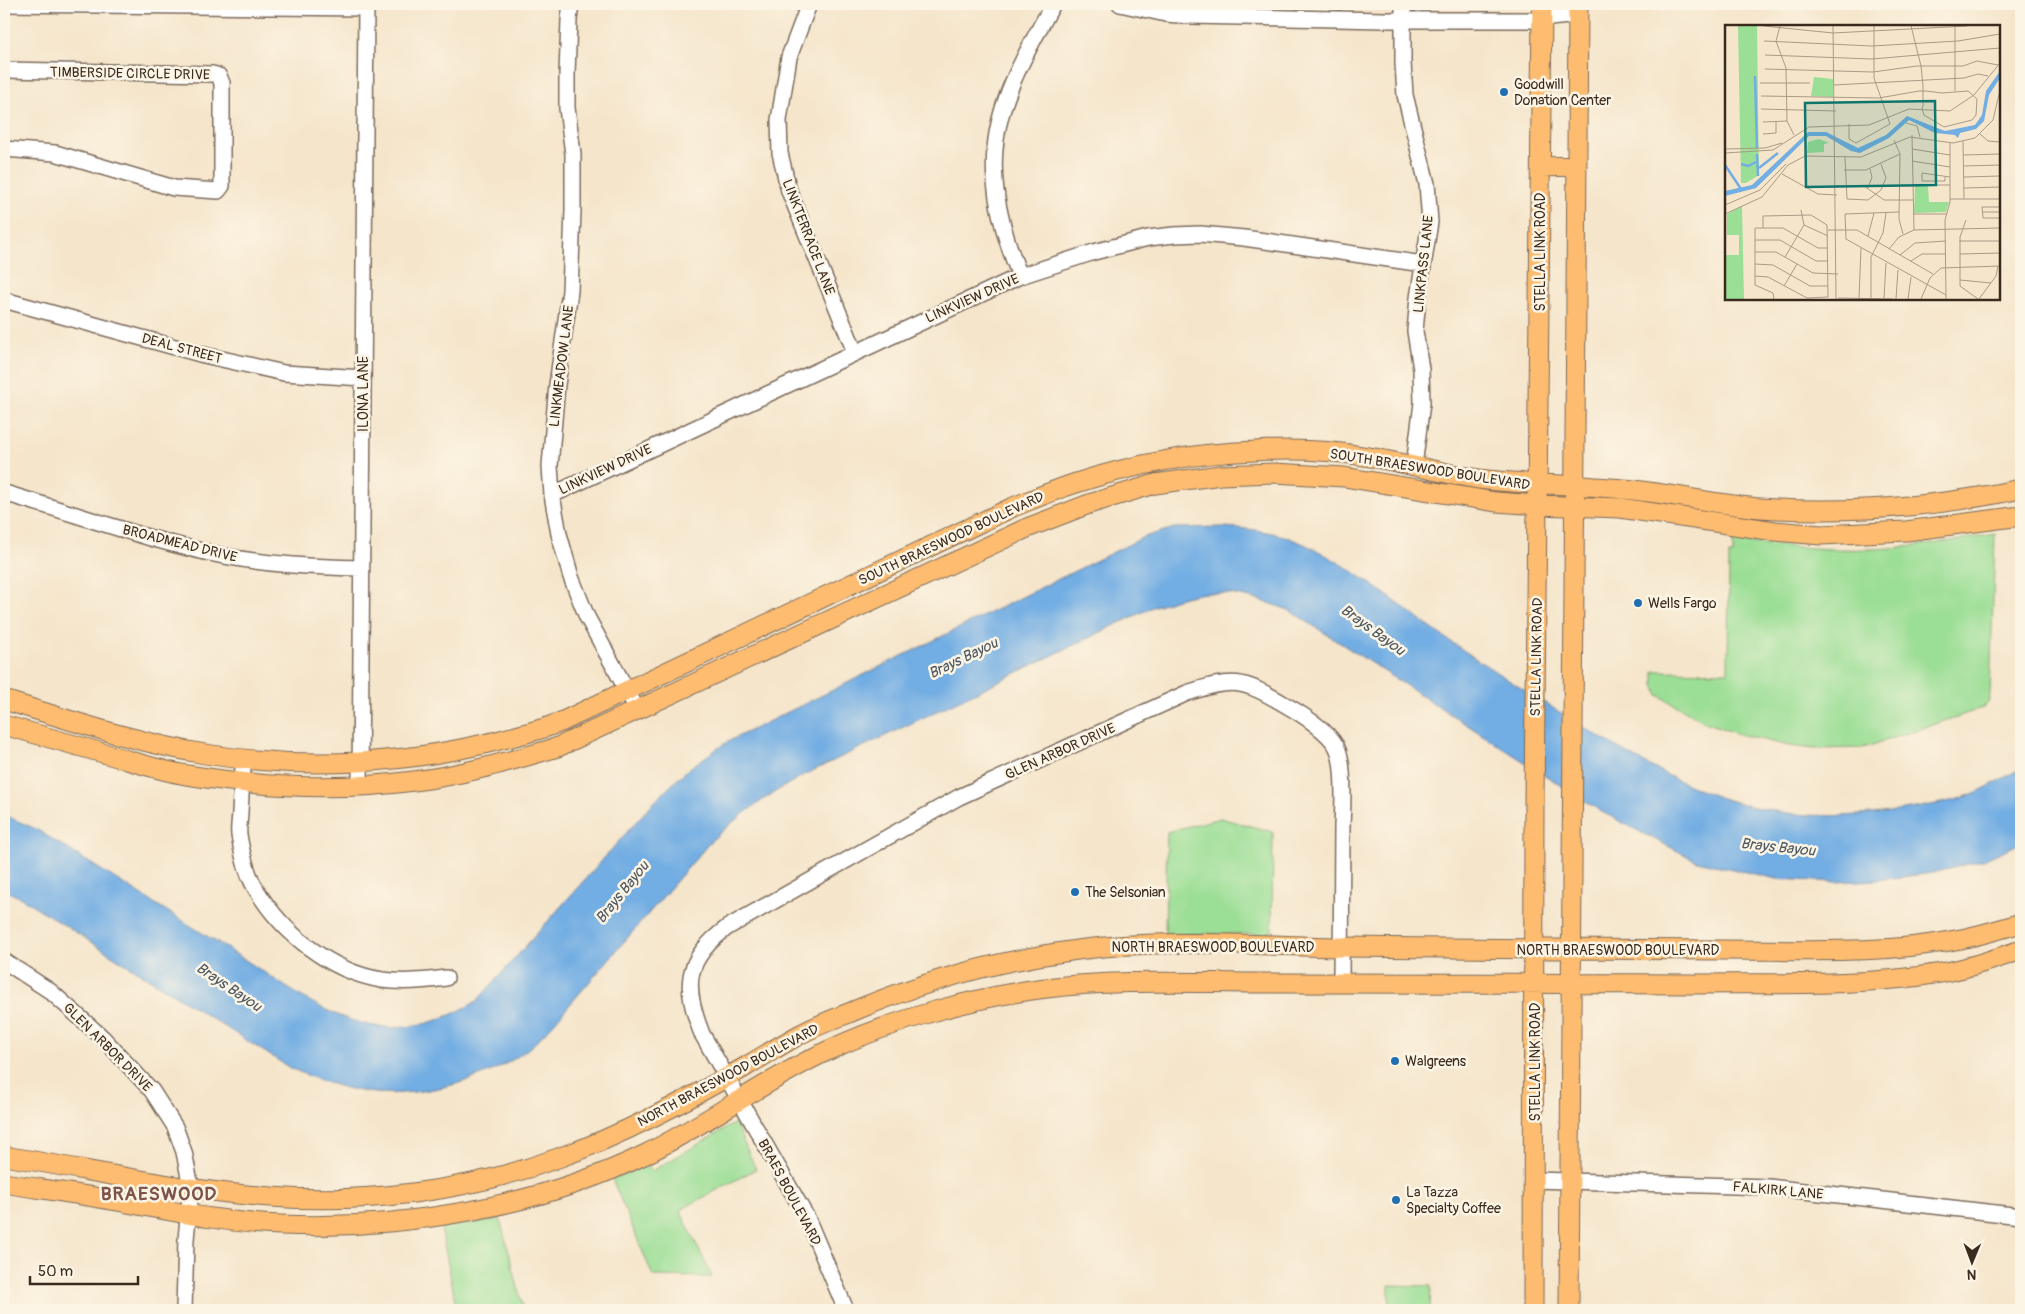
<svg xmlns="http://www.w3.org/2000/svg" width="2025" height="1314" viewBox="0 0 2025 1314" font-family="Pangolin,sans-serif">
<rect width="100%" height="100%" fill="#fcf5e5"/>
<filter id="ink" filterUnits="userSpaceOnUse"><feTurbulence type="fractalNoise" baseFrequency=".02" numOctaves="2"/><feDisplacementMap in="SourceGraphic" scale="10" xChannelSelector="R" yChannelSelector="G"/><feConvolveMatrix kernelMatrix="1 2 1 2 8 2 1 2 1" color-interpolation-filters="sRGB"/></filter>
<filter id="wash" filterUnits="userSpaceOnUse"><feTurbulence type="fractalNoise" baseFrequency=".0096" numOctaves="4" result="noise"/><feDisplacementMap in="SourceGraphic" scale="20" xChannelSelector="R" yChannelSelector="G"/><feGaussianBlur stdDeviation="1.12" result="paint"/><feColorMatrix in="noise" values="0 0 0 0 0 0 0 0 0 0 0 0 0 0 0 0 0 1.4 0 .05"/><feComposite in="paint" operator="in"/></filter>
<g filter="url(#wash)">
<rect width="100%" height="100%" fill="#f5e5cb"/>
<path fill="#9bde95" stroke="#6b845a" d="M 1995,534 L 1990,695 L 1988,703 L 1983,708 L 1863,748 L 1815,749 L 1789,746 L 1738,734 L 1705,722 L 1658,695 L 1654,685 L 1654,671 L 1728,672 L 1729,555 L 1733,555 L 1733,541 C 1779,545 1827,551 1874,549 C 1915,547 1955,541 1995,534 Z
M 1220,818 L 1273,832 L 1272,934 L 1165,934 L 1167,832 Z
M 735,1123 L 756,1169 L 680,1210 L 712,1277 L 653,1276 L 612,1179 L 648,1165 L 652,1171 Z
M 500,1219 L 523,1307 L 510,1310 L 457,1310 L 441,1228 Z
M 1389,1285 L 1431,1286 L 1430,1310 L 1389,1310 Z"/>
<path fill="#72ade3" stroke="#566c80" d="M 1223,527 C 1242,528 1261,530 1280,535 C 1334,551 1392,600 1438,633 C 1484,665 1531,695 1579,724 C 1631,756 1684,789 1742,804 C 1803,821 1870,818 1931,805 C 1941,803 1952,801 1962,798 C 1982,791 2002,779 2021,768 L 2021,843 L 1983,860 L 1933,873 L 1877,880 L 1837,882 L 1777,879 L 1697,861 L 1602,812 L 1289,610 C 1263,601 1236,592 1208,593 C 1190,594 1172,601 1155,606 L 804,775 C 768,795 743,812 712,840 L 553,1024 C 545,1032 538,1041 529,1048 C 490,1081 416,1099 366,1092 C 339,1088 315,1079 290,1068 L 23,899 L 4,890 L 4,815 L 36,829 C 104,872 172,914 239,956 C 279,981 323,1016 369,1025 C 409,1033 443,1021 477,1001 L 651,805 L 688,769 L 727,742 L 1144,537 L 1174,528 Z"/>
</g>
<g filter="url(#ink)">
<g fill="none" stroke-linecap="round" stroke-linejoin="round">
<defs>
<path id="minor" d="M 4,4 L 366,8
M 571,4 L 569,20 L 567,74 L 567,108 L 573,154 L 573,211 L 570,291 L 557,385 L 550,466 L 552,495 L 559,534 L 571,577 L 587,617 L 638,711
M 809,4 L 789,57 L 779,120 L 780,153 L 789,191 L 855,352
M 1120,4 L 1166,14 L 1190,16 L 1384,20 L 1531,20 L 1578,15
M 1403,4 L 1403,63 L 1405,95 L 1427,184 L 1430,222 L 1418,298 L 1415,331 L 1421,369 L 1422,403 L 1414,466
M 4,70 L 213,74 L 219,76 L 222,83 L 222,186 L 218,191 L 174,188 L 55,153 L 4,149
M 1020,276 C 1004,237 991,192 995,149 C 999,97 1029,48 1053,4
M 4,300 L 204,355 L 284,373 L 363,378
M 4,493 C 77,514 149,541 224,556 C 270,565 315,567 361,568
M 552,495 L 1020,276 L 1094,252 L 1148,238 L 1174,235 L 1200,234 L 1244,238 L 1423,264
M 244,759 C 242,777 241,794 240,812 C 240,819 238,827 239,835 C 242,853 246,873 256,889 C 282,933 331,972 382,980 C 403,983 425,981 446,978
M 360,785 L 366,4
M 4,961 L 50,991 L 103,1038 L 152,1091 L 175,1127 L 184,1152 L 191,1187 L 186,1239 L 184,1310
M 1534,1180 L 1769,1187 L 2021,1216
M 846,1310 L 807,1218 L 702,1034 C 683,986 684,959 728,927 L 959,797 L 1187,693 C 1234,678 1241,679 1284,704 C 1300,713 1332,733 1338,750 C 1345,768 1343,807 1342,826 C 1342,878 1341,930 1341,983"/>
<path id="major" d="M 1541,167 L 1577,166
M 4,700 C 70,720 137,743 205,754 C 299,769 393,765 484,744 C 511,737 536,732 561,722 L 1011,508 C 1031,500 1052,491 1073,484 C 1131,465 1194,453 1255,451 C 1290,449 1328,450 1363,456 C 1402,462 1440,473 1479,479 C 1527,485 1575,484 1623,489 C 1669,493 1714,504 1760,508 C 1848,514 1935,507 2021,489
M 4,725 C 39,735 74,745 110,755 C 135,762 161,771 187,775 C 261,787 340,791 414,781 C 463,775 511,761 558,747 L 1027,528 L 1089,504 L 1155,484 L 1221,475 L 1274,473 L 1344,477 L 1496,502 L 1538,505 L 1620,508 L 1775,531 L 1821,535 L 1906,531 L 2021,516
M 4,1156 C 92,1170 182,1191 271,1197 C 367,1204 469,1191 558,1158 C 623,1135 685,1101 745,1067 C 763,1056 781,1045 799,1035 C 817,1025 837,1018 856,1010 C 928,980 1000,960 1077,950 C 1162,939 1250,945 1337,947 C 1465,949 1594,949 1722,950 C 1801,950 1883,955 1961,939 C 1981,935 2001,929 2021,923
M 4,1183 C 41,1189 79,1194 117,1201 C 171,1211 226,1223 281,1225 C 400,1230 539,1207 646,1154 C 708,1123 764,1081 827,1051 C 893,1020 974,997 1046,988 C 1118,979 1193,983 1265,983 C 1407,982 1550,984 1692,984 C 1774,983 1860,987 1941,973 C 1969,968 1995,959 2021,950
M 1533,1310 L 1534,802 L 1542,4
M 1569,1310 L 1578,4"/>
</defs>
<use href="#minor" stroke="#7c6b5b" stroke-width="18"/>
<use href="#major" stroke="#7c6b5b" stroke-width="21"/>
<use href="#minor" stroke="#fff" stroke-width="15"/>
<use href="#major" stroke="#fdbc70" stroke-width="19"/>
</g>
</g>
<g fill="#1f6fb2" stroke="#fcf5e5" stroke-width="2">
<circle cx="1504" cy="92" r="5"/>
<circle cx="1638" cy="603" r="5"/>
<circle cx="1075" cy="892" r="5"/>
<circle cx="1395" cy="1061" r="5"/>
<circle cx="1396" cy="1200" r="5"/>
</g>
<g text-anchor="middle" stroke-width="5" stroke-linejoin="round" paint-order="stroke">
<g font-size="14" fill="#3b2a1e" stroke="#fcf5e5">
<text transform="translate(130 73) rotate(1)" y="5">TIMBERSIDE CIRCLE DRIVE</text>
<text transform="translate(809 237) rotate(69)" y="5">LINKTERRACE LANE</text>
<text transform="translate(1540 252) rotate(-90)" y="5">STELLA LINK ROAD</text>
<text transform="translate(1423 264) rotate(-84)" y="5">LINKPASS LANE</text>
<text transform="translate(972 298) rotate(-24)" y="5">LINKVIEW DRIVE</text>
<text transform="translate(182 348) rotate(15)" y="5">DEAL STREET</text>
<text transform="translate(561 366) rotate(-83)" y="5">LINKMEADOW LANE</text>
<text transform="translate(363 394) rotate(-90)" y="5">ILONA LANE</text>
<text transform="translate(605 469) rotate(-25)" y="5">LINKVIEW DRIVE</text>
<text transform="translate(1430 469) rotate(9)" y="5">SOUTH BRAESWOOD BOULEVARD</text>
<text transform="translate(951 538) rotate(-25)" y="5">SOUTH BRAESWOOD BOULEVARD</text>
<text transform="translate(180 543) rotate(14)" y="5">BROADMEAD DRIVE</text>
<text transform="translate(1536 657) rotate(-89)" y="5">STELLA LINK ROAD</text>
<text transform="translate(1060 751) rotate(-24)" y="5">GLEN ARBOR DRIVE</text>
<text x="1213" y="952">NORTH BRAESWOOD BOULEVARD</text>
<text x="1618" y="955">NORTH BRAESWOOD BOULEVARD</text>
<text transform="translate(108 1047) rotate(45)" y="5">GLEN ARBOR DRIVE</text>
<text transform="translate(1535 1062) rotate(-90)" y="5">STELLA LINK ROAD</text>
<text transform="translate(728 1075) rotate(-28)" y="5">NORTH BRAESWOOD BOULEVARD</text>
<text transform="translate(1778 1190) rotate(5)" y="5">FALKIRK LANE</text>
<text transform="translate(790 1192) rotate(62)" y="5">BRAES BOULEVARD</text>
</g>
<g font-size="14" fill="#3b2a1e" stroke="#fcf5e5" text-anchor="start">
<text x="1514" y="89">Goodwill<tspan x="1514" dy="16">Donation Center</tspan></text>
<text x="1648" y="608">Wells Fargo</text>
<text x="1085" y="897">The Selsonian</text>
<text x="1405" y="1066">Walgreens</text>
<text x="1406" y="1197">La Tazza<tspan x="1406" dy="16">Specialty Coffee</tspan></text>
</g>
<g font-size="15" font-style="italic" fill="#4e5863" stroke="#fcf5e5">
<text transform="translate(1373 630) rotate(36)" y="5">Brays Bayou</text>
<text transform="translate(963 658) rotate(-26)" y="5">Brays Bayou</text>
<text transform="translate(1778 847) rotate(6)" y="5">Brays Bayou</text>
<text transform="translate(622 892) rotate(-51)" y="5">Brays Bayou</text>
<text transform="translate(229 987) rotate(34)" y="5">Brays Bayou</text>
</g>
<g font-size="19" font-weight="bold" letter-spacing="1" fill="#7e5349" stroke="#fcf5e5">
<text x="159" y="1200">BRAESWOOD</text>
</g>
</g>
<g transform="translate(1725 25)">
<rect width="275" height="275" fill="#f5e5cb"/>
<path d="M 13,1 L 32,1 L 34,150 L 21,158 L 16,158 ZM 89,52 L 108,54 L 108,72 L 86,71 ZM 94,114 L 104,118 L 99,119 L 99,127 L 82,128 L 83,117 ZM 190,161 L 203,161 L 204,177 L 224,177 L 221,187 L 189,188 ZM 17,181 L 19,274 L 0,274 L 0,230 L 14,230 L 14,210 L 2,210 L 2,189 Z" fill="#9bde95"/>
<path d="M 275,46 L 275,53 L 264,70 L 259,96 L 251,104 L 235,108 L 233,113 L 230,110 L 210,108 L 184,95 L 164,113 L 135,128 L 126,126 L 101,111 L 84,111 L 31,163 L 0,171 L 0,166 L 27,160 L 83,107 L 101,107 L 133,123 L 161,110 L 182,91 L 220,106 L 250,100 L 257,90 L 261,66 Z" fill="#72ade3"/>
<path fill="none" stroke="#72ade3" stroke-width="2.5" d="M 30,51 L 32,123M 32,129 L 33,151M 16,139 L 23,141 L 31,137M 0,140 L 16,164M 34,143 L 53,128"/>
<path fill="none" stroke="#ab9a86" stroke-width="1" d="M 39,1 L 108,8 L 242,1M 55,1 L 51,16 L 61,43 L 62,96 L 69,110M 108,1 L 111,274M 230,1 L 230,66M 39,16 L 147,21 L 233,16 L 275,9M 40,30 L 147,34 L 275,23M 40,44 L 148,47 L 192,41 L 238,41 L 252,36 L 273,40M 35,58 L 85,58M 109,60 L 239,53 L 253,49 L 263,51M 36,71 L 154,73 L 194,66 L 201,66 L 217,68 L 243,66 L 252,74 L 251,90 L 247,95 L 219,102 L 199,90 L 197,84 L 198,81 L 198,61 L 196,41 L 186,1M 36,84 L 111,86M 38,97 L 62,96M 181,98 L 192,101 L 195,112M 124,99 L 124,114 L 131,118 L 165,99 L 149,53 L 149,1M 38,109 L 51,108 L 51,97M 255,109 L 263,116 L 275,117M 187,110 L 189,205M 169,115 L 175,129 L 174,194 L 178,209M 238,116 L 239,174M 0,124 L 40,123 L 57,118M 187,124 L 225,130M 0,128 L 48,125 L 84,102 L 144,100 L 184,84 L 225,86 L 249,70 L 275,38M 238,130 L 275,129M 120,132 L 122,174M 187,136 L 225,142M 239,141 L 275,140M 119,145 L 141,145 L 175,129M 57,149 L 93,169 L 112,170M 220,152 L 220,156 L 197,156 L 197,148 L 225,152M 239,152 L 275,151M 188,160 L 225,160M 110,161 L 139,161 L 159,175 L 188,175M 143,163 L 147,152 L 145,144M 239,163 L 275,162M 122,174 L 143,175 L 156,165 L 161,153 L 156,139M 225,174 L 275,174M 0,180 L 35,165 L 61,139M 275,182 L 257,182 L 258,193 L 275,193M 76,185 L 79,200 L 103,211M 174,187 L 120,189 L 121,214 L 221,270M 258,187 L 275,187M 0,189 L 37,172 L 63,140 L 80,131 L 136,132 L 185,112 L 228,118 L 250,113 L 268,95 L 275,65M 188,189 L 222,189M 241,195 L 235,212 L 235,261 L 253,274M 103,205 L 132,205 L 208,249M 143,211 L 149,188M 30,215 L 55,215 L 91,236 L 103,236M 234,216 L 275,216M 164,224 L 174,212 L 189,205 L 275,203M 30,227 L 51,227 L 88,248 L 113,249M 235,229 L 275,228M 175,230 L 190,218 L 221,216M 60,232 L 79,200M 186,236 L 197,229 L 221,229M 30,239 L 48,240 L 85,261 L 103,261M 30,251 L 43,252 L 82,273 L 103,272 L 102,200 L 86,190 L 38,191 L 38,203M 235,255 L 266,258M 59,261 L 72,239M 113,273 L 168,274M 134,273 L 136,223M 146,273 L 146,232 L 158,208 L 161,188M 159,273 L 161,238M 49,274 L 48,268 L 30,260 L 30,203 L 58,203 L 93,223 L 103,223M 171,274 L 173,245M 183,274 L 186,252M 196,274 L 205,253 L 216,243 L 275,241M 221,274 L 220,195 L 225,177 L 225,118M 254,274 L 271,251 L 273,241"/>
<path fill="#0f766e" fill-opacity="0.15" stroke="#0f766e" stroke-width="2.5" d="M 210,76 L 211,160 L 81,162 L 80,78 Z"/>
<rect width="275" height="275" fill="none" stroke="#3b2a1e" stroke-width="2.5"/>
</g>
<rect width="2025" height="1314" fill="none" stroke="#fcf5e5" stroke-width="20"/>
<g transform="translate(1972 1262) rotate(181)" stroke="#fcf5e5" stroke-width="4" paint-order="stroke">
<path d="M0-4L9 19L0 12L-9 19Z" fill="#3b2a1e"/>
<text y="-8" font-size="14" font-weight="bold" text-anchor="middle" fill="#3b2a1e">N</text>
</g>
<path d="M30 1276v8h108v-8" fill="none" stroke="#3b2a1e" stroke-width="2.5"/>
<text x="38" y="1276" font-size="15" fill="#3b2a1e" stroke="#fcf5e5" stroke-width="4" paint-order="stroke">50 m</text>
</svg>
